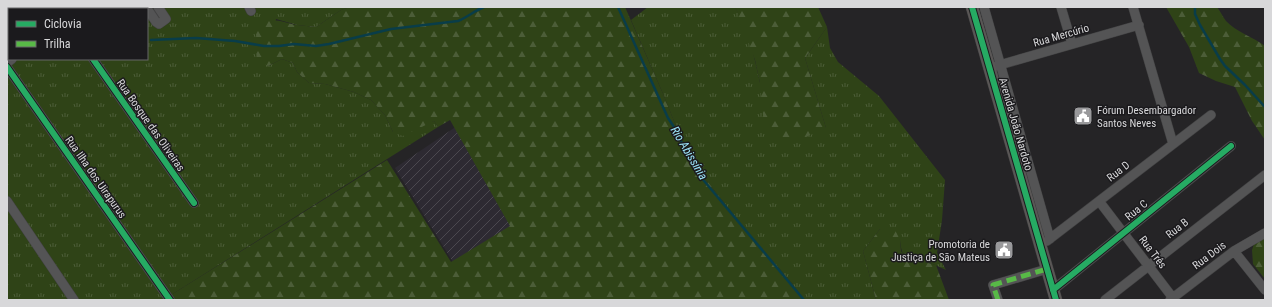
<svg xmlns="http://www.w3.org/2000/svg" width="1272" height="307" viewBox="0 0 1272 307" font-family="'Roboto Condensed',sans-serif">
<defs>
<pattern id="industrial-furrows" width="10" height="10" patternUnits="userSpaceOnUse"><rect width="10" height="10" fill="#2d2a32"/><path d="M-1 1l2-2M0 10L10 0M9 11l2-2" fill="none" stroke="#4b484f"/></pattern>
<pattern id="grass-tufts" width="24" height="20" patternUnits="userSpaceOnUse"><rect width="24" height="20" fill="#2f4317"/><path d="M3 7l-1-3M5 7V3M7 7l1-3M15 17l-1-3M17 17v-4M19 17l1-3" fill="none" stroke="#4c5d38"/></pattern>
<pattern id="forest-firs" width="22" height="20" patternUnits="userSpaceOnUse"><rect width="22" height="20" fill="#2f4317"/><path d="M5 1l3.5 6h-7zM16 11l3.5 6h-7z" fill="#4c5d38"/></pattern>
</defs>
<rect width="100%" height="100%" fill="#252426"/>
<path fill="url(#industrial-furrows)" d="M 460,124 L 519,223 L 453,262 L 395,168 Z"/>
<path fill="url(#grass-tufts)" d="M 85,7 L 350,7 L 341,10 L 316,27 L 297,25 L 276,19 L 268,66 L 282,59 L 293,63 L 297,72 L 309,83 L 325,84 L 354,92 L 371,100 L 385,115 L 393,132 L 434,121 L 438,127 L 163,300 L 7,300 L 7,61 L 10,59 L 147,59 L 147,9 L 82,9 Z
M 648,7 L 735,7 C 748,28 755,59 760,83 L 826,128 L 805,58 L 827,27 L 830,48 L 838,62 L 879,96 L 945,180 L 942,220 L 937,253 L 946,270 C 939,267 933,263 925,262 C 922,262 919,263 916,263 C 903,263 901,250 900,240 L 880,229 L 863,251 L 876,300 L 804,300 L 792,283 L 743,227 L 704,177 L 680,136 L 664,96 L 631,20 Z"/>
<path fill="url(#forest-firs)" d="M 350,7 L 625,7 L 664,96 L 680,136 L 704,177 L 743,227 L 792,283 L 804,300 L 163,300 L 387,160 L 451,262 L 510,226 L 450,120 L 438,127 L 434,121 L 403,136 L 393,132 L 385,115 L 371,100 L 354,92 L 325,84 L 309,83 L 297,72 L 293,63 L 282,59 L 268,66 L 257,60 L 256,29 C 268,14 281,22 297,25 C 303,26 310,26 316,27 L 341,10 Z
M 735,7 L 818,7 L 827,27 L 805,58 L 826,128 L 785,146 L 764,126 L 760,83 L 755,60 L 738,13 Z
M 1166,7 L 1217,7 C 1220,11 1223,17 1226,21 C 1236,32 1253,37 1265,46 L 1265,140 L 1252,121 L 1235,87 L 1216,81 L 1199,73 L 1189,47 Z
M 880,229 L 895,230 L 900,240 L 901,251 L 906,259 L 914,263 L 924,262 L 936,265 L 949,300 L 876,300 L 863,251 Z
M 1265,229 L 1265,279 L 1253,264 L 1252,250 L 1256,238 Z"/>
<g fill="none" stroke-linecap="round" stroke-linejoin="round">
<path stroke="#093d49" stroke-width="2.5" d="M 618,7 L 668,118 L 676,130 L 684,148 L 700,176 L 804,300
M 1195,7 L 1195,14 L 1200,25 L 1220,59 L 1225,66 L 1245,85 L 1265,107
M 151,40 L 196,38 L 235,41 L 264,46 L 279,46 L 294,44 L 316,46 L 329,44 L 391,29 L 458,21 C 468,17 474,11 484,7"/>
<defs>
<path id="street" d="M 57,7 L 58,9
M 146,7 L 156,22 L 159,24 L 166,19 L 158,7
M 249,7 L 251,11
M 984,7 L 1050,239
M 1061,7 L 1072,44
M 1133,7 L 1173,144
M 85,9 L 88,7
M 93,59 L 194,203
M 7,63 L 12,59
M 996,66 L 1139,25
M 7,67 L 170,300
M 7,201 L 74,300
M 1099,201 L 1173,298
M 1047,241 L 1211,115
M 1234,251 L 1265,290
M 1053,290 L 1231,146
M 998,300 L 993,285 L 1047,269
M 1105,300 L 1265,175
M 1170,300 L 1234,251 L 1265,233"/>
<path id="secondary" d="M 972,7 L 1056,300"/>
</defs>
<use href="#street" stroke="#424243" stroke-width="10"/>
<use href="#secondary" stroke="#424243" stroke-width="13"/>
<use href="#street" stroke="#545455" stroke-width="9"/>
<use href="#secondary" stroke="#5a5756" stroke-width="12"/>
<path stroke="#58b947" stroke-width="5" stroke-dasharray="10 5" stroke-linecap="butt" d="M 998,300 L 993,285 L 1047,269"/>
<defs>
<path id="cycleway" d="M 972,7 L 1056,300
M 93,59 L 194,203
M 7,67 L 170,300
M 1053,290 L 1231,146"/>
</defs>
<use href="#cycleway" stroke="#1b1a1d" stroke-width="8"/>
<use href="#cycleway" stroke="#26ab63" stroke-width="6"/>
</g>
<defs>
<symbol id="civic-square" viewBox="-11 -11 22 22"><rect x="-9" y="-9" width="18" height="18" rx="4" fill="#99999b" stroke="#1b1a1d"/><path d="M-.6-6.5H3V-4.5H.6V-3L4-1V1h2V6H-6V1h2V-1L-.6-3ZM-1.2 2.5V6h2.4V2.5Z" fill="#fff"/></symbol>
</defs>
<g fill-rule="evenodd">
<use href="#civic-square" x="1072" y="105" width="22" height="22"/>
<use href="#civic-square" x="993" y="239" width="22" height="22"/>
</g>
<g text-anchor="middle" stroke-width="3" stroke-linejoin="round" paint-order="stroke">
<g font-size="11" fill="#d8d8da" stroke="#1b1a1d">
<text transform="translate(1061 35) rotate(-16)" y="4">Rua Mercúrio</text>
<text transform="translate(1016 124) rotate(74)" y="4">Avenida João Nardoto</text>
<text transform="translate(151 125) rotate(55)" y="4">Rua Bosque das Oliveiras</text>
<text transform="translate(1118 171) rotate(-38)" y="4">Rua D</text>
<text transform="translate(96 177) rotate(55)" y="4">Rua Ilha dos Uirapurus</text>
<text transform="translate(1136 210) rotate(-39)" y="4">Rua C</text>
<text transform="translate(1177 228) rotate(-38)" y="4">Rua B</text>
<text transform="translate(1153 252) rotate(53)" y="4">Rua Três</text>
<text transform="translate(1209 255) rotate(-37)" y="4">Rua Dois</text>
</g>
<g font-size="11" fill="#d8d8da" stroke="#1b1a1d" text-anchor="start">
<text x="1097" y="114">Fórum Desembargador<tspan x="1097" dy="13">Santos Neves</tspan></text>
<text x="990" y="248" text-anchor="end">Promotoria de<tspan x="990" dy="13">Justiça de São Mateus</tspan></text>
</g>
<g font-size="12" font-style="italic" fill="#9ce4f8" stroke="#1b1a1d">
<text transform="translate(689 153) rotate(59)" y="4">Rio Abissínia</text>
</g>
</g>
<rect width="1272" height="307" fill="none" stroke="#d8d8da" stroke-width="16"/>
<rect x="8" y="8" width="140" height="52" fill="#1b1a1d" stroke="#676669"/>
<rect x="16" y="21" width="20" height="6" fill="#26ab63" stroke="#676669"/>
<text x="44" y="28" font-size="12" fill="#d8d8da">Ciclovia</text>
<rect x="16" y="41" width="20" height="6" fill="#58b947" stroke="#676669"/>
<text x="44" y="48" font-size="12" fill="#d8d8da">Trilha</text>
</svg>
